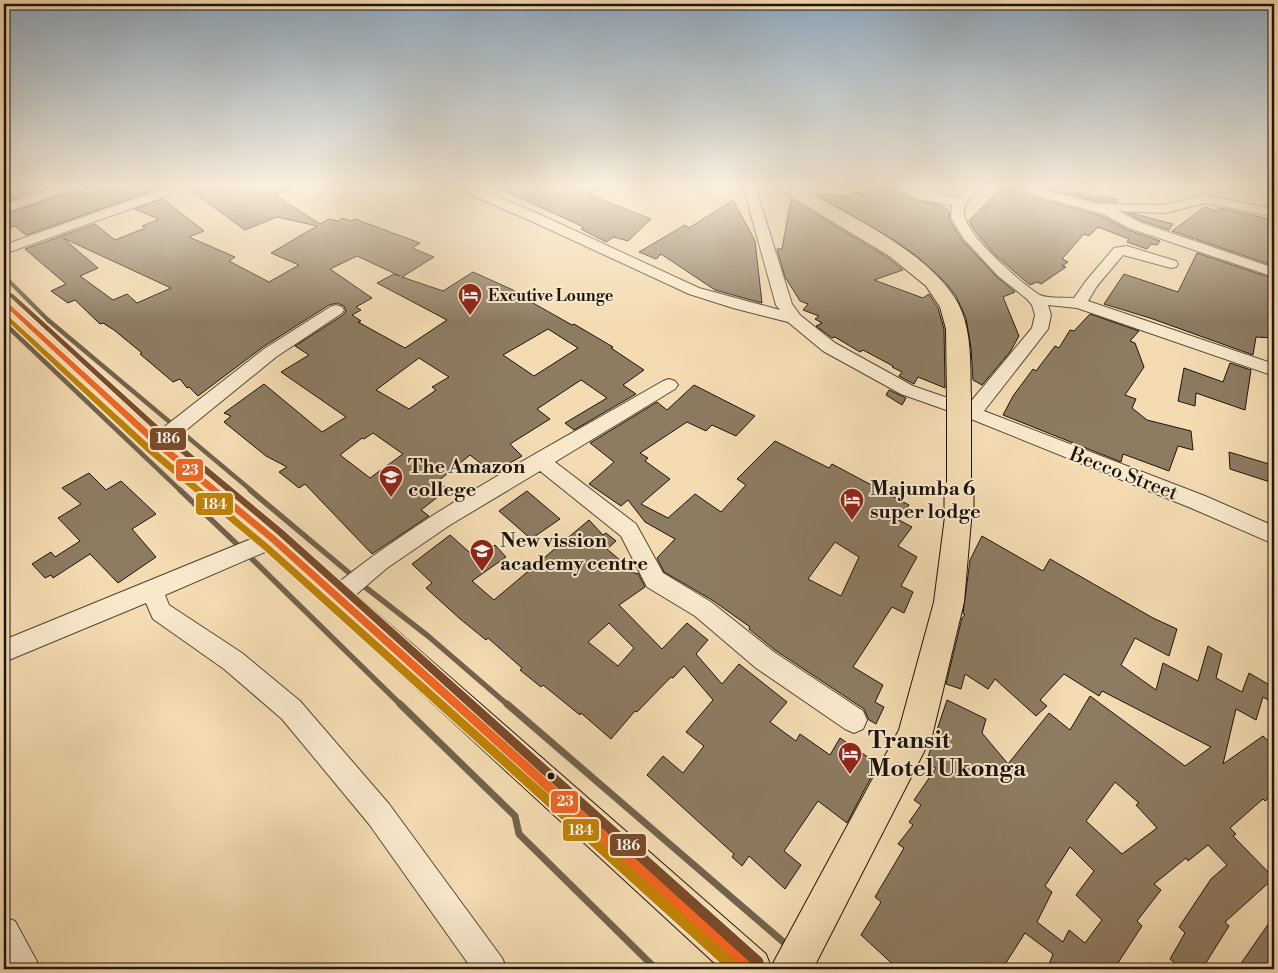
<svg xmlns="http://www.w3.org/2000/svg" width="1278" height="973" viewBox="0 0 1278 973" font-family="'Libre Bodoni',serif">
<rect width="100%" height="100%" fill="#f4dbb1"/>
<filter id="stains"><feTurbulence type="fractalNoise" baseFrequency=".004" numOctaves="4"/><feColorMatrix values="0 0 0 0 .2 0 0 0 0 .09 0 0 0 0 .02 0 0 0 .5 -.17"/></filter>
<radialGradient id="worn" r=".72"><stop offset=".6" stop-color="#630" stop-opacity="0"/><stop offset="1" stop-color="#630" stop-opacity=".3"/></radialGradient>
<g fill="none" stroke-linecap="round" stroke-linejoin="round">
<path stroke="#72634d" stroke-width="4" d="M 4,276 L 49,321"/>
<path stroke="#72634d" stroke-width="4.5" d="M 48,320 L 252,491
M 4,323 L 181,491"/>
<path stroke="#72634d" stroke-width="5.5" d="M 180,490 L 241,548
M 250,490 L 354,577
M 247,554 L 401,705
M 360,583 L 428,636 L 508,705"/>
<path stroke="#72634d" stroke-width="7" d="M 400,704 L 515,816 L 519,834 L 656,969
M 507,704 L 788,946"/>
</g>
<path fill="#8d7b62" stroke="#1d140c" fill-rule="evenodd" d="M 15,186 L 29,186 L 34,192 L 4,203 L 4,189 Z
M 108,186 L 146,186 L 152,191 L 26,235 L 15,226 L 4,230 L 4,215 L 79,189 L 89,194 Z
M 190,186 L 297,186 L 275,195 L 320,224 L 329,219 L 338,221 L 342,218 L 351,221 L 355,219 L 420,243 L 412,248 L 434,257 L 402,277 L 443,291 L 473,272 L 513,290 L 533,303 L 572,325 L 574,324 L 613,347 L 611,348 L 644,370 L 623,385 L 636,394 L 574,430 L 565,423 L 607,398 L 581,380 L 537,409 L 550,419 L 510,444 L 522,456 L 493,473 L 470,455 L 437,482 L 448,489 L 421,510 L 429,516 L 372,554 L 305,484 L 299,488 L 279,472 L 287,467 L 266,456 L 224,422 L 231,416 L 224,413 L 264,384 L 322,432 L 346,417 L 281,372 L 309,355 L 295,346 L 343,315 L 346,311 L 344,306 L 337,303 L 329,305 L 263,347 L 198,396 L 189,387 L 187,388 L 180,379 L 173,382 L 140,354 L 142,353 L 114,330 L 103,323 L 100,324 L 75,300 L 68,303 L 51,291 L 66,284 L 25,249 L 95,224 L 115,240 L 145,228 L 142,226 L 159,219 L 134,209 L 163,199 L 204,231 L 189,237 L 235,257 L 229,261 L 269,282 L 299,265 L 271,253 L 317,226 L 277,217 L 245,230 L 189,189 ZM 63,238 L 171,288 L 137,303 L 127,294 L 113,300 L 80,276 L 98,268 ZM 357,256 L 400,276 L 394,274 L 377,283 L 447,320 L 405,348 L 358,322 L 361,321 L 352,315 L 361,310 L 356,307 L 372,298 L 330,269 ZM 548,329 L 578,348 L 534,376 L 503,355 ZM 419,358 L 449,377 L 432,387 L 436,390 L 409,409 L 376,390 ZM 373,433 L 403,454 L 370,478 L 340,455 L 362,438 L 364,439 Z
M 493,186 L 602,186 L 590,195 L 651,219 L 628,241 L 614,237 L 606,242 L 581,229 L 584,227 Z
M 871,186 L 893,186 L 896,191 L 918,201 L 940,205 L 950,211 L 949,219 L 962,240 L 997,277 L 1015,292 L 1003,297 L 1019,336 L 1010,352 L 982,385 L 973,380 L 971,348 L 966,318 L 956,296 L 946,283 L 918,257 L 894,240 L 816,194 L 849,196 L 856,192 L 863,194 Z
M 1003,186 L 1009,186 L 1012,191 L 1102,216 L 1128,230 L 1160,241 L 1157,245 L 1151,244 L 1147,249 L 1127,242 L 1129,239 L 1098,227 L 1089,236 L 1084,234 L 1062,259 L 1068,262 L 1062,266 L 1066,267 L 1041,284 L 1037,282 L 1030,285 L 995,255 L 974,230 L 969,221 Z
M 1054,186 L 1098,198 L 1099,195 L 1118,200 L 1117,202 L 1099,202 L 1052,190 Z
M 791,199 L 888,258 L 903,270 L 874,280 L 923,298 L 929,294 L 938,308 L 944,329 L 945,388 L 918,377 L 914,384 L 899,376 L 902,372 L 892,367 L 893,366 L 863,350 L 860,352 L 835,337 L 832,338 L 816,326 L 822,323 L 815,319 L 819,316 L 803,310 L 808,304 L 800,301 L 785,277 L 777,249 L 782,249 Z
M 733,200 L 755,241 L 762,303 L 715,290 L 661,254 L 656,259 L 639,252 L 685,225 L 689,228 Z
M 1205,207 L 1216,211 L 1219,208 L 1274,220 L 1274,266 L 1172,231 Z
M 1127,213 L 1131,213 L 1173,224 L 1169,230 L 1140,220 Z
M 1197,253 L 1274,279 L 1274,338 L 1256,337 L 1253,355 L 1150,318 L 1104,304 L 1124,274 L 1178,292 Z
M 1090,314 L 1139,331 L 1130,341 L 1135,343 L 1144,367 L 1125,395 L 1136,399 L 1132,408 L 1147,420 L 1191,431 L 1193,450 L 1178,446 L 1169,471 L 1123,454 L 1121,462 L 1003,415 L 1013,396 L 1033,369 L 1036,371 L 1055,346 L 1059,348 L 1070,330 L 1074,331 Z
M 1230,363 L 1251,370 L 1245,410 L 1196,393 L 1195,406 L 1178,401 L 1184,368 L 1223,382 Z
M 694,385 L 755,416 L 736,436 L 712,425 L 706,431 L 687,422 L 640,453 L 648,458 L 645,461 L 670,479 L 641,504 L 668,518 L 695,494 L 721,512 L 746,485 L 737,479 L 775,441 L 829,468 L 832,464 L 909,505 L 899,520 L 912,527 L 898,546 L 917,557 L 901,586 L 913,592 L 904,613 L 892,607 L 853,667 L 883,685 L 875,702 L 884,707 L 876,724 L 869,720 L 864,709 L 775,650 L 749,629 L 750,627 L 712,600 L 664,572 L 657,558 L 675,539 L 645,522 L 628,500 L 621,506 L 589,484 L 614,462 L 590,443 L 657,402 L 667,410 ZM 835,542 L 859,557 L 841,596 L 808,579 Z
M 889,390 L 906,398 L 902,405 L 886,395 Z
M 1229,452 L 1269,464 L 1270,482 L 1230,469 Z
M 89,473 L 106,490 L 121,481 L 156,514 L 132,529 L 156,557 L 118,583 L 90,554 L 53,578 L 51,575 L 45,578 L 32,564 L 51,552 L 55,557 L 80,541 L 58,518 L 81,504 L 62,488 Z
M 527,491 L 560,519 L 531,539 L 499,511 Z
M 589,520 L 603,535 L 606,533 L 616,541 L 607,549 L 636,574 L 638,573 L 645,587 L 619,605 L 662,649 L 687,623 L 708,640 L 696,654 L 722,684 L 739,664 L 787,702 L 770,722 L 796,741 L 800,734 L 830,755 L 840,738 L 878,764 L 847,823 L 818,801 L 784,851 L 801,865 L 785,889 L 749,856 L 742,866 L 732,857 L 734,854 L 647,775 L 663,756 L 683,773 L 704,746 L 686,732 L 713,700 L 684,666 L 673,678 L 671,677 L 637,712 L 635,711 L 611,739 L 581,713 L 580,715 L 543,685 L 541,687 L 520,670 L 522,668 L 488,638 L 486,640 L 459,618 L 426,588 L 432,583 L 412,564 L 450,535 L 477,559 L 495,545 L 506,557 L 472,581 L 494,600 ZM 609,623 L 634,648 L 618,666 L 588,642 Z
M 982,536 L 1043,571 L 1050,559 L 1153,618 L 1177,629 L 1169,656 L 1135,638 L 1121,665 L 1156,690 L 1163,663 L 1198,681 L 1208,646 L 1222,654 L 1216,678 L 1242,692 L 1249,673 L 1273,687 L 1268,700 L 1263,697 L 1256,720 L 1236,709 L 1223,764 L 1263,736 L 1274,746 L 1274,794 L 1265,801 L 1263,799 L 1230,828 L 1236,834 L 1233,836 L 1274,878 L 1225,922 L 1229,926 L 1202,969 L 1182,969 L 1170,959 L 1185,933 L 1179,927 L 1211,879 L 1227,865 L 1208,845 L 1188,861 L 1186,858 L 1154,884 L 1161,890 L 1137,921 L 1142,926 L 1114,969 L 1047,969 L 1053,954 L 1025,933 L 1002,969 L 898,969 L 861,935 L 881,902 L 875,897 L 904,848 L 898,844 L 913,825 L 909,822 L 921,805 L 914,800 L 936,768 L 926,763 L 947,700 L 986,719 L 982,733 L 1008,764 L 1049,713 L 1070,730 L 1090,696 L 1185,766 L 1211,747 L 1102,691 L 1099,696 L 1064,674 L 1040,700 L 1047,706 L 1036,716 L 995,679 L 988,689 L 965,674 L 961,689 L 946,684 L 962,618 L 965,615 L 963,614 L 970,560 ZM 1115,782 L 1139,803 L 1136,805 L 1157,828 L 1122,854 L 1086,821 ZM 1070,847 L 1094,871 L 1076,895 L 1102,920 L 1085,943 L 1069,930 L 1063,942 L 1037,922 L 1052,892 L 1045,886 Z
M 1274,916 L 1274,969 L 1237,969 Z"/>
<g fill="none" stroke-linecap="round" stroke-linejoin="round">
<defs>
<path id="minor" d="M 58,186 L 76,186 L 74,189 L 4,213 L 4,205 Z
M 170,186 L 188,186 L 186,189 L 4,254 L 4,245 Z
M 455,186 L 472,186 L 539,214 L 699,288 L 780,310 L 776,305 L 743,186 L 755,186 L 792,304 L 800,315 L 835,343 L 913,386 L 968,405 L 1032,328 L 1035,315 L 1032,305 L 1027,299 L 998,276 L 964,239 L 951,218 L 952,205 L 919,199 L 897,189 L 895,186 C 915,186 936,194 957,198 L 969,186 L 982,186 C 977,193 965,200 964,210 C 961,232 1022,284 1040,295 C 1048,299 1065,297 1074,298 L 1086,281 L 1114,248 L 1127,246 L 1176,261 L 1178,264 L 1176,267 L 1171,268 L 1123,255 L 1097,286 L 1088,301 L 1274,364 L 1274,376 L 1077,308 L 1048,305 L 1051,315 L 1048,329 L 984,411 L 1205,496 L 1274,526 L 1274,544 L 1191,508 L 966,417 L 901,394 L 823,351 L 788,322 L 733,308 L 689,294 L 529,220 L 457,189 Z
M 1011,186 L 1031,186 L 1099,204 L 1164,205 L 1206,195 L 1274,209 L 1274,217 L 1206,203 L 1164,213 L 1119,211 L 1139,222 L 1274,268 L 1274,277 L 1129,228 L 1103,214 L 1013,189 Z
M 336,305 L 342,307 L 344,310 L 342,313 L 276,357 L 164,448 L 157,450 L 150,448 L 148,443 L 150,438 L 264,349 L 330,307 Z
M 669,379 L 675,381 L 678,385 L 675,389 L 555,462 L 636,524 L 663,573 L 711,602 L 774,652 L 863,711 L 867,720 L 863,729 L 854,733 L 845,729 L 756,668 L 695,616 L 647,587 L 621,536 L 540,471 L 450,525 L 387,568 L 345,604 L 337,607 L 329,604 L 326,597 L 329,590 C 431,507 550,447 663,381 Z
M 273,530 L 281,533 L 284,539 L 281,545 L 165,595 L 169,605 L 242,653 L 300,701 L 389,804 L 502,958 L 507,969 L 472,969 L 369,824 L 282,719 L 224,669 L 153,619 L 146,603 L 4,662 L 4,640 Z
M 4,917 L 15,921 L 41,969 L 8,969 L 4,962 Z"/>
<path id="major" d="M 778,186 L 798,186 C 848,216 947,259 964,318 C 972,344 970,372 971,398 L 967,404 L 959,406 L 951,404 L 947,398 L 946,329 L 940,307 L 926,286 L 889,256 L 780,190 Z
M 4,296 L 11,298 L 166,437 L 283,531 L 766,954 L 771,967 L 899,730 L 934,602 L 946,509 L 949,501 L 959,498 L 969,501 L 972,509 L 964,602 L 932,736 L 813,969 L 721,969 L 263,547 L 148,449 L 4,313 Z"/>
</defs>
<use href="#minor" stroke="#534635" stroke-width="2"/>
<use href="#major" stroke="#1d140c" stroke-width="2"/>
<use href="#minor" fill="#f8e8cc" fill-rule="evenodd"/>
<use href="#major" fill="#f4dbb1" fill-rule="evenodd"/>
<defs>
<path id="major-bridge-far1" d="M 959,398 L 959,491"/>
<path id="major-bridge" d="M 959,490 L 959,509"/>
</defs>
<use href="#major-bridge-far1" stroke="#1d140c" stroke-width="26" stroke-linecap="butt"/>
<use href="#major-bridge" stroke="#1d140c" stroke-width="31" stroke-linecap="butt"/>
<use href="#major-bridge-far1" stroke="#f4dbb1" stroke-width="24"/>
<use href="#major-bridge" stroke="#f4dbb1" stroke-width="29"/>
<defs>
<path id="bus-1" d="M 4,300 L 6,301 L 160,441 L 276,537 L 755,965 L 757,969 L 742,969 L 270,541 L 154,445 L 4,305 Z"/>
<path id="bus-2" d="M 4,313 L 6,314 L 153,448 L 269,545 L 740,965 L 742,969 L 727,969 L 263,549 L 147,452 L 4,318 Z"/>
<path id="bus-3" d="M 11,293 L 13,294 L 166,433 L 283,530 L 762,958 L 764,962 L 762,966 L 758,968 L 754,966 L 277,534 L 162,437 L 9,296 L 9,294 Z"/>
</defs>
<use href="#bus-1" stroke="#f8e8cc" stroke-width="3"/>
<use href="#bus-2" stroke="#f8e8cc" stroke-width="3"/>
<use href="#bus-3" stroke="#f8e8cc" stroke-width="3"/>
<use href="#bus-1" fill="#f26522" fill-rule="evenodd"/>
<use href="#bus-2" fill="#c08203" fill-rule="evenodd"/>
<use href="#bus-3" fill="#7a4b2a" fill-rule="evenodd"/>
</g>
<linearGradient id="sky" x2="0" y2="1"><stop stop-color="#8fa8bc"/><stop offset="0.58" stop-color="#faefdc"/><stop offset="1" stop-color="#faefdc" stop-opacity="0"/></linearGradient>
<rect width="1278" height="322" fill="url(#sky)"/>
<defs>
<symbol id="hotel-pin" viewBox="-11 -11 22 30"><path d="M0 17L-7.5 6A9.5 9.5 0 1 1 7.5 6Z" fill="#8f2418" stroke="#f8e8cc"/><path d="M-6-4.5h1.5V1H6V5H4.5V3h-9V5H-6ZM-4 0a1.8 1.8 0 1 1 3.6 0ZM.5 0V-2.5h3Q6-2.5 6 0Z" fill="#fff"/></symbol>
<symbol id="school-pin" viewBox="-11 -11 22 30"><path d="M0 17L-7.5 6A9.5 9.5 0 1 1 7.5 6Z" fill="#8f2418" stroke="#f8e8cc"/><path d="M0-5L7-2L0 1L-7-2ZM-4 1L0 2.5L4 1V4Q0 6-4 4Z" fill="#fff"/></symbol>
</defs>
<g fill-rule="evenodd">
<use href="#hotel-pin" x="456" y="281" width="28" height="38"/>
<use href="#school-pin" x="377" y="463" width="28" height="38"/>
<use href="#hotel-pin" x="838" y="486" width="28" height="38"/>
<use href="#school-pin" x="468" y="537" width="28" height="38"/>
<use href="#hotel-pin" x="836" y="740" width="28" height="38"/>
</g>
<circle fill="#1d140c" stroke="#f8e8cc" stroke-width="2" cx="551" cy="776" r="4.5"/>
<g text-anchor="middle" stroke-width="4" stroke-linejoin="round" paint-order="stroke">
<g font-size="16" font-weight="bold" fill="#1d140c" stroke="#f8e8cc" text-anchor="start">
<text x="488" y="301">Excutive Lounge</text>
</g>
<g font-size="20" font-weight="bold" fill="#1d140c" stroke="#f8e8cc" text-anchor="start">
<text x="408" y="473">The Amazon<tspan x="408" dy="23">college</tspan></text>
<text x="870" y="495">Majumba 6<tspan x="870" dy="23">super lodge</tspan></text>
<text x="500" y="547">New vission<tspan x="500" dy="23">academy centre</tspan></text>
</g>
<g font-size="20" fill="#1d140c" stroke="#f8e8cc">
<text transform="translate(1124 473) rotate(21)" y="7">Becco Street</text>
</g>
<g font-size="24" font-weight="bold" fill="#1d140c" stroke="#f8e8cc" text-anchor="start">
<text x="868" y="748">Transit<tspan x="868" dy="28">Motel Ukonga</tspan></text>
</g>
</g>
<g stroke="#f8e8cc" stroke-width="2">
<rect x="149" y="427" width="38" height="24" rx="5" fill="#7a4b2a"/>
<rect x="175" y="458" width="29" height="24" rx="5" fill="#f26522"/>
<rect x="195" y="492" width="39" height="24" rx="5" fill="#c08203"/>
<rect x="550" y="790" width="29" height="24" rx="5" fill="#f26522"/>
<rect x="562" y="818" width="38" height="24" rx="5" fill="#c08203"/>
<rect x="609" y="833" width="38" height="24" rx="5" fill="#7a4b2a"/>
</g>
<g font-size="14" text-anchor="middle" font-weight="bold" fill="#fff">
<text x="168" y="443">186</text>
<text x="190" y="475">23</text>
<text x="215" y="509">184</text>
<text x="565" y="806">23</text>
<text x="581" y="835">184</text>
<text x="628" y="850">186</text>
</g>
<rect width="1278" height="973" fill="none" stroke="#f4dbb1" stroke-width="20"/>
<rect x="5" y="5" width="1268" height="963" fill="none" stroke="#1d140c" stroke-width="2.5"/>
<rect x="10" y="10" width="1258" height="953" fill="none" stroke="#1d140c"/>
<rect width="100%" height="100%" filter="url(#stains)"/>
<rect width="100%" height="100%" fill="url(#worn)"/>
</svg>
